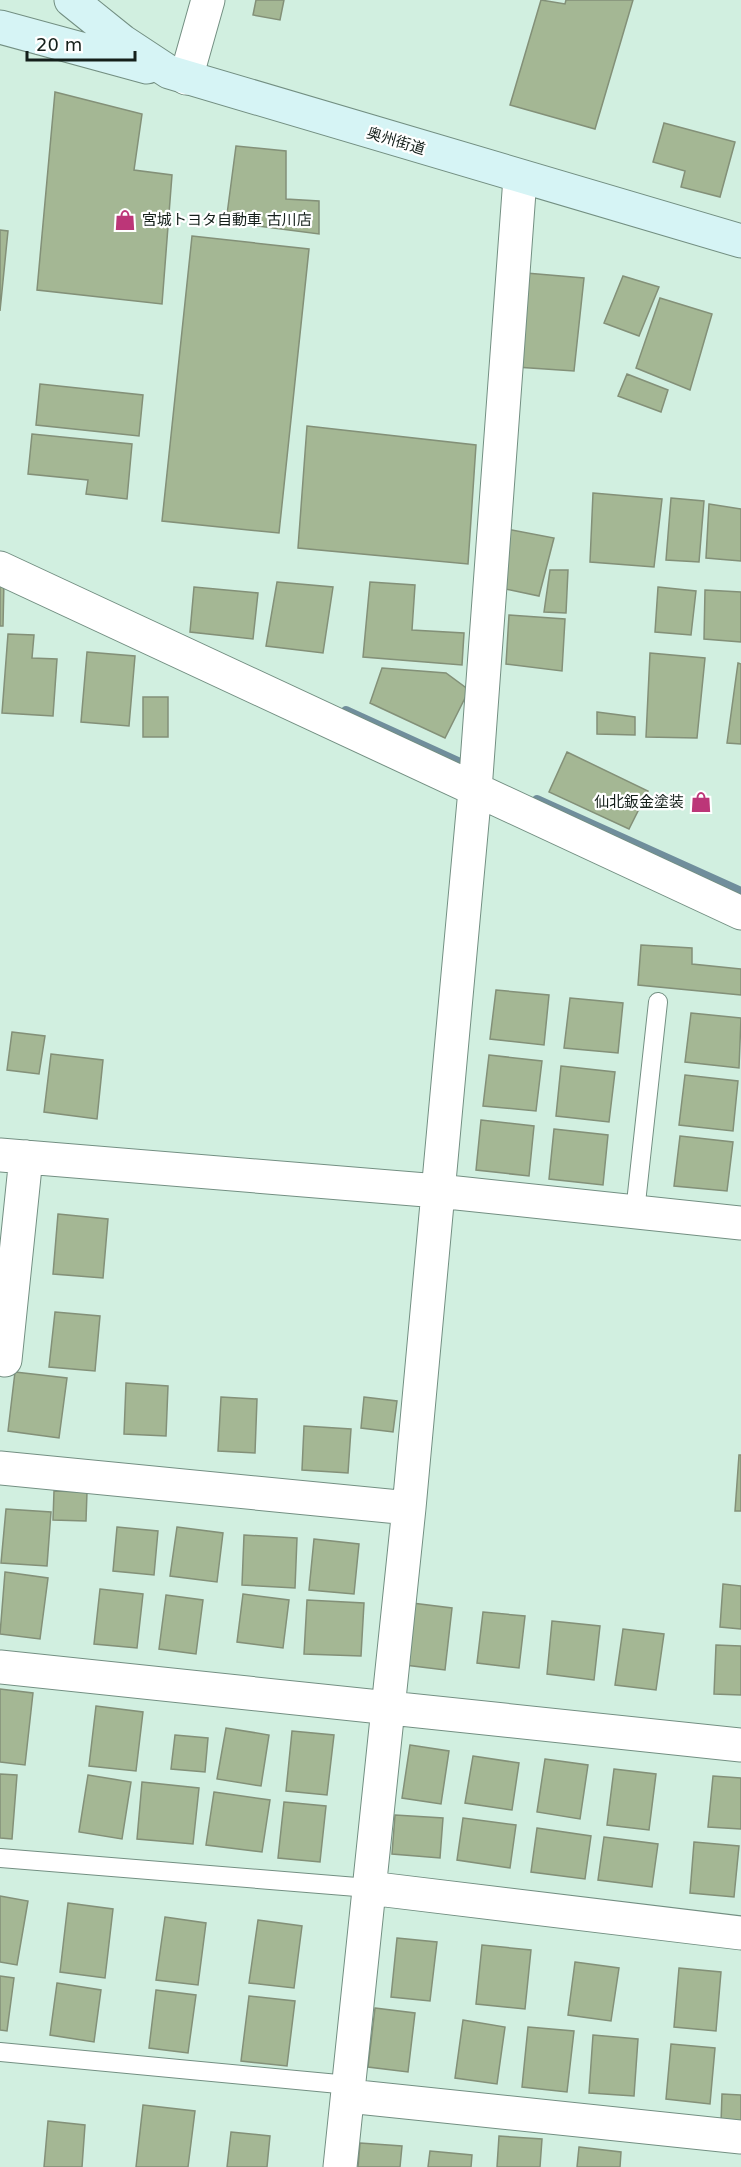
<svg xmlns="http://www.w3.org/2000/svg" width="741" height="2167" viewBox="0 0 741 2167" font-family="'DejaVu Sans','Noto Sans JP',sans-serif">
<rect width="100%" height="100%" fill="#d1efe0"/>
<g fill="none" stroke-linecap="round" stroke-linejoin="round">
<path stroke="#708e9c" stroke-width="10" d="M 346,711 L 458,762
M 537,800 L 741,892"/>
</g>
<path fill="#a4b794" stroke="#839078" stroke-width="1.5" d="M 256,0 L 284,0 L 280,20 L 253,15 Z
M 541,0 L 565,4 L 566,0 L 633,0 L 595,129 L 510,105 Z
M 55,92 L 142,114 L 134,170 L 172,175 L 162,304 L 37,290 Z
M 664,123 L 735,142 L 720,197 L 681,187 L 685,171 L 653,162 Z
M 236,146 L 286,151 L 286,199 L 319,201 L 319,234 L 226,222 Z
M 0,230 L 8,231 L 0,311 Z
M 192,236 L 309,249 L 279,533 L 162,521 Z
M 526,273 L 584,278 L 574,371 L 516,367 Z
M 623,276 L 659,287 L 639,336 L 604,323 Z
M 660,298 L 712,314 L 690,390 L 636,368 Z
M 627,374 L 668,390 L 661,412 L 618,396 Z
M 40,384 L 143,395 L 139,436 L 36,425 Z
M 307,426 L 476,445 L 468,564 L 298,548 Z
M 32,434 L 132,444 L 127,499 L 86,494 L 88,480 L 28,474 Z
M 593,493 L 662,499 L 654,567 L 590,562 Z
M 671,498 L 704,501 L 699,562 L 666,560 Z
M 709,504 L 741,509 L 741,561 L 706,558 Z
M 507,529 L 554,538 L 539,596 L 501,588 Z
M 550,570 L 568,570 L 566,613 L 544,612 Z
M 0,581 L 4,581 L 3,626 L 0,626 Z
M 277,582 L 333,587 L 323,653 L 266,646 Z
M 370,582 L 415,585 L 412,630 L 464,633 L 462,665 L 363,657 Z
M 194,587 L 258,593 L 253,639 L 190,632 Z
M 658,587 L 696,591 L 691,635 L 655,632 Z
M 705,590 L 741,592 L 741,642 L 704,639 Z
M 509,615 L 565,619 L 562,671 L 506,664 Z
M 8,634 L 34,635 L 32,658 L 57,659 L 53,716 L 2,713 Z
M 87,652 L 135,656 L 129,726 L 81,722 Z
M 650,653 L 705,658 L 697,738 L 646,737 Z
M 738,663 L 741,664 L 741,744 L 727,743 Z
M 382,668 L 446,673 L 469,690 L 445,738 L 370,703 Z
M 143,697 L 168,697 L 168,737 L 143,737 Z
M 597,712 L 635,717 L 635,735 L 597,734 Z
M 567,752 L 648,791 L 629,829 L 549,792 Z
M 641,945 L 692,948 L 692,964 L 741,969 L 741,995 L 638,985 Z
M 496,990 L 549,995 L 544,1045 L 490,1039 Z
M 570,998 L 623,1003 L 618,1053 L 564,1048 Z
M 691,1013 L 741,1018 L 739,1068 L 685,1062 Z
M 12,1032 L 45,1036 L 39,1074 L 7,1070 Z
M 51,1054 L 103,1060 L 97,1119 L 44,1112 Z
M 489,1055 L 542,1061 L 536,1111 L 483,1106 Z
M 561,1066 L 615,1072 L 609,1122 L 556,1116 Z
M 685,1075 L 738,1081 L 733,1131 L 679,1125 Z
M 481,1120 L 534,1126 L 529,1176 L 476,1170 Z
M 554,1129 L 608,1135 L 603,1185 L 549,1179 Z
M 680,1136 L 733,1142 L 727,1191 L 674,1186 Z
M 58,1214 L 108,1219 L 103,1278 L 53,1274 Z
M 55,1312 L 100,1316 L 95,1371 L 49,1367 Z
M 15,1372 L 67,1378 L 59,1438 L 8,1431 Z
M 126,1383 L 168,1386 L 166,1436 L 124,1434 Z
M 221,1397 L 257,1399 L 255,1453 L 218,1451 Z
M 364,1397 L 397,1401 L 393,1432 L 361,1428 Z
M 304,1426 L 351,1429 L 348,1473 L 302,1470 Z
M 739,1455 L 741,1455 L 741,1511 L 735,1511 Z
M 54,1491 L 87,1492 L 86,1521 L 53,1520 Z
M 6,1509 L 51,1512 L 47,1566 L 1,1563 Z
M 117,1527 L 158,1531 L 154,1575 L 113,1571 Z
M 177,1527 L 223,1533 L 217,1582 L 170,1576 Z
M 244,1535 L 297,1538 L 295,1588 L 242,1585 Z
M 314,1539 L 359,1544 L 354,1594 L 309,1590 Z
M 5,1572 L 48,1578 L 40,1639 L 0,1634 Z
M 723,1584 L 741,1586 L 741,1629 L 720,1627 Z
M 100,1589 L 143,1594 L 137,1648 L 94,1644 Z
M 243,1594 L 289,1600 L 283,1648 L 237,1642 Z
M 166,1595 L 203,1600 L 196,1654 L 159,1649 Z
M 307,1600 L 364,1603 L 361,1656 L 304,1654 Z
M 412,1603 L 452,1608 L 445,1670 L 405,1665 Z
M 483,1612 L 525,1616 L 519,1668 L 477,1663 Z
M 552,1621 L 600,1626 L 594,1680 L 547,1674 Z
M 623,1629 L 664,1634 L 656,1690 L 615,1685 Z
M 716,1645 L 741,1646 L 741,1695 L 714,1694 Z
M 0,1689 L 33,1693 L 25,1765 L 0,1762 Z
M 96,1706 L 143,1712 L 136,1771 L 89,1766 Z
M 226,1728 L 269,1735 L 261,1786 L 217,1779 Z
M 292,1731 L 334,1735 L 327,1795 L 286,1791 Z
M 175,1735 L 208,1738 L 205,1772 L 171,1769 Z
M 410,1745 L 449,1751 L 441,1804 L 402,1798 Z
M 473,1756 L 519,1763 L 512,1810 L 465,1803 Z
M 545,1759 L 588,1765 L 580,1819 L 537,1812 Z
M 614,1769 L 656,1774 L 649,1830 L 607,1825 Z
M 0,1774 L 17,1775 L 12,1839 L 0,1838 Z
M 88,1775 L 131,1782 L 122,1839 L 79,1832 Z
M 713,1776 L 741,1778 L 741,1829 L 708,1827 Z
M 142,1782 L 199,1788 L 193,1844 L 137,1839 Z
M 214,1792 L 270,1800 L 262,1852 L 206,1845 Z
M 284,1802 L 326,1806 L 320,1862 L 278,1858 Z
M 395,1815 L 443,1818 L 440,1858 L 392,1854 Z
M 463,1818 L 516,1825 L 510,1868 L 457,1860 Z
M 537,1828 L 591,1836 L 585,1879 L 531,1872 Z
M 604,1837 L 658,1844 L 652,1887 L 598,1880 Z
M 694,1842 L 739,1846 L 734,1897 L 690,1893 Z
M 0,1896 L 28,1901 L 17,1965 L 0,1962 Z
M 68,1903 L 113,1909 L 105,1978 L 60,1972 Z
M 165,1917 L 206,1923 L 198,1985 L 156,1980 Z
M 258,1920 L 302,1926 L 294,1988 L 249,1983 Z
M 397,1938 L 437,1942 L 430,2001 L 391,1997 Z
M 482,1945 L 531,1950 L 525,2009 L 476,2004 Z
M 575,1962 L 619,1968 L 611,2021 L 568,2015 Z
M 679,1968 L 721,1972 L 716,2031 L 674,2027 Z
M 0,1976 L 14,1978 L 7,2031 L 0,2030 Z
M 57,1983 L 101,1990 L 94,2042 L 50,2035 Z
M 156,1990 L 196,1995 L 188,2053 L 149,2048 Z
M 249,1996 L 295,2001 L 287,2066 L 241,2061 Z
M 375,2008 L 415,2013 L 408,2072 L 368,2067 Z
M 463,2020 L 505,2027 L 497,2084 L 455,2078 Z
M 528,2027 L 574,2031 L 567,2092 L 522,2087 Z
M 593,2035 L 638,2039 L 634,2096 L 589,2093 Z
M 671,2044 L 715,2048 L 710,2104 L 666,2099 Z
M 722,2094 L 741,2095 L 741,2124 L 721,2123 Z
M 143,2105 L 195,2111 L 188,2167 L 136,2167 Z
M 48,2121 L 85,2125 L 82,2167 L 44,2167 Z
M 231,2132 L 270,2136 L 267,2167 L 227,2167 Z
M 499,2136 L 542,2139 L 540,2167 L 497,2167 Z
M 360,2143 L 402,2146 L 400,2167 L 358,2167 Z
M 579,2147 L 621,2152 L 620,2167 L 577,2167 Z
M 430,2151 L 472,2155 L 471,2167 L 428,2167 Z"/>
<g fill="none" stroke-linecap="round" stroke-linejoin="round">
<defs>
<path id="lane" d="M 635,1212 L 658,1002
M 0,1858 L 369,1888
M 0,2052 L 349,2085"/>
<path id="street" d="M 186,78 L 208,0
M 0,568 L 741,913
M 0,1155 L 438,1191 L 741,1223
M 5,1360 L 26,1157
M 0,1468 L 409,1508
M 0,1667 L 741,1745
M 369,1888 L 741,1933
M 348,2096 L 741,2137
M 340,2167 L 409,1508 L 475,790 L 520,178"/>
<path id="secondary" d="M 71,0 L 122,41 L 169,72 L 741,241
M 0,27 L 147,67"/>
</defs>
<use href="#lane" stroke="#738f82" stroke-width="20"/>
<use href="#street" stroke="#738f82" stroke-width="35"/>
<use href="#secondary" stroke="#738f82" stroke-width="35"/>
<use href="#lane" stroke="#fff" stroke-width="18"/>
<use href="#street" stroke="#fff" stroke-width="33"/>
<use href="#secondary" stroke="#d6f4f5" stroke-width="33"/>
</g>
<defs>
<symbol id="shop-bare" viewBox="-9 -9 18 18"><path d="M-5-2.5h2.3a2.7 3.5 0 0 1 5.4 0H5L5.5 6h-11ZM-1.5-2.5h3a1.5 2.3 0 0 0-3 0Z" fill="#bc3678" stroke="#fff" stroke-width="2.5" paint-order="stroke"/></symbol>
</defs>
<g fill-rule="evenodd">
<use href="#shop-bare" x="110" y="205" width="30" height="30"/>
<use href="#shop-bare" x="686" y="787" width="30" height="30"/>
</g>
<g text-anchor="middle" stroke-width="4.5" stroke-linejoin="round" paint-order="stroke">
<g font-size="15" fill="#141f1a" stroke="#fff">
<text transform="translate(396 141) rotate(17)" y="5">奥州街道</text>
</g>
<g font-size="15" fill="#141f1a" stroke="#fff" text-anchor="start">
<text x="142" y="225">宮城トヨタ自動車 古川店</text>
<text x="684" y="807" text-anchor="end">仙北鈑金塗装</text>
</g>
</g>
<path d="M27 51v9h108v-9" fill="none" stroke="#141f1a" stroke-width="3"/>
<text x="36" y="51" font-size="18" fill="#141f1a" stroke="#ffffff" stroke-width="4.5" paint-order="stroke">20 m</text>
</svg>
